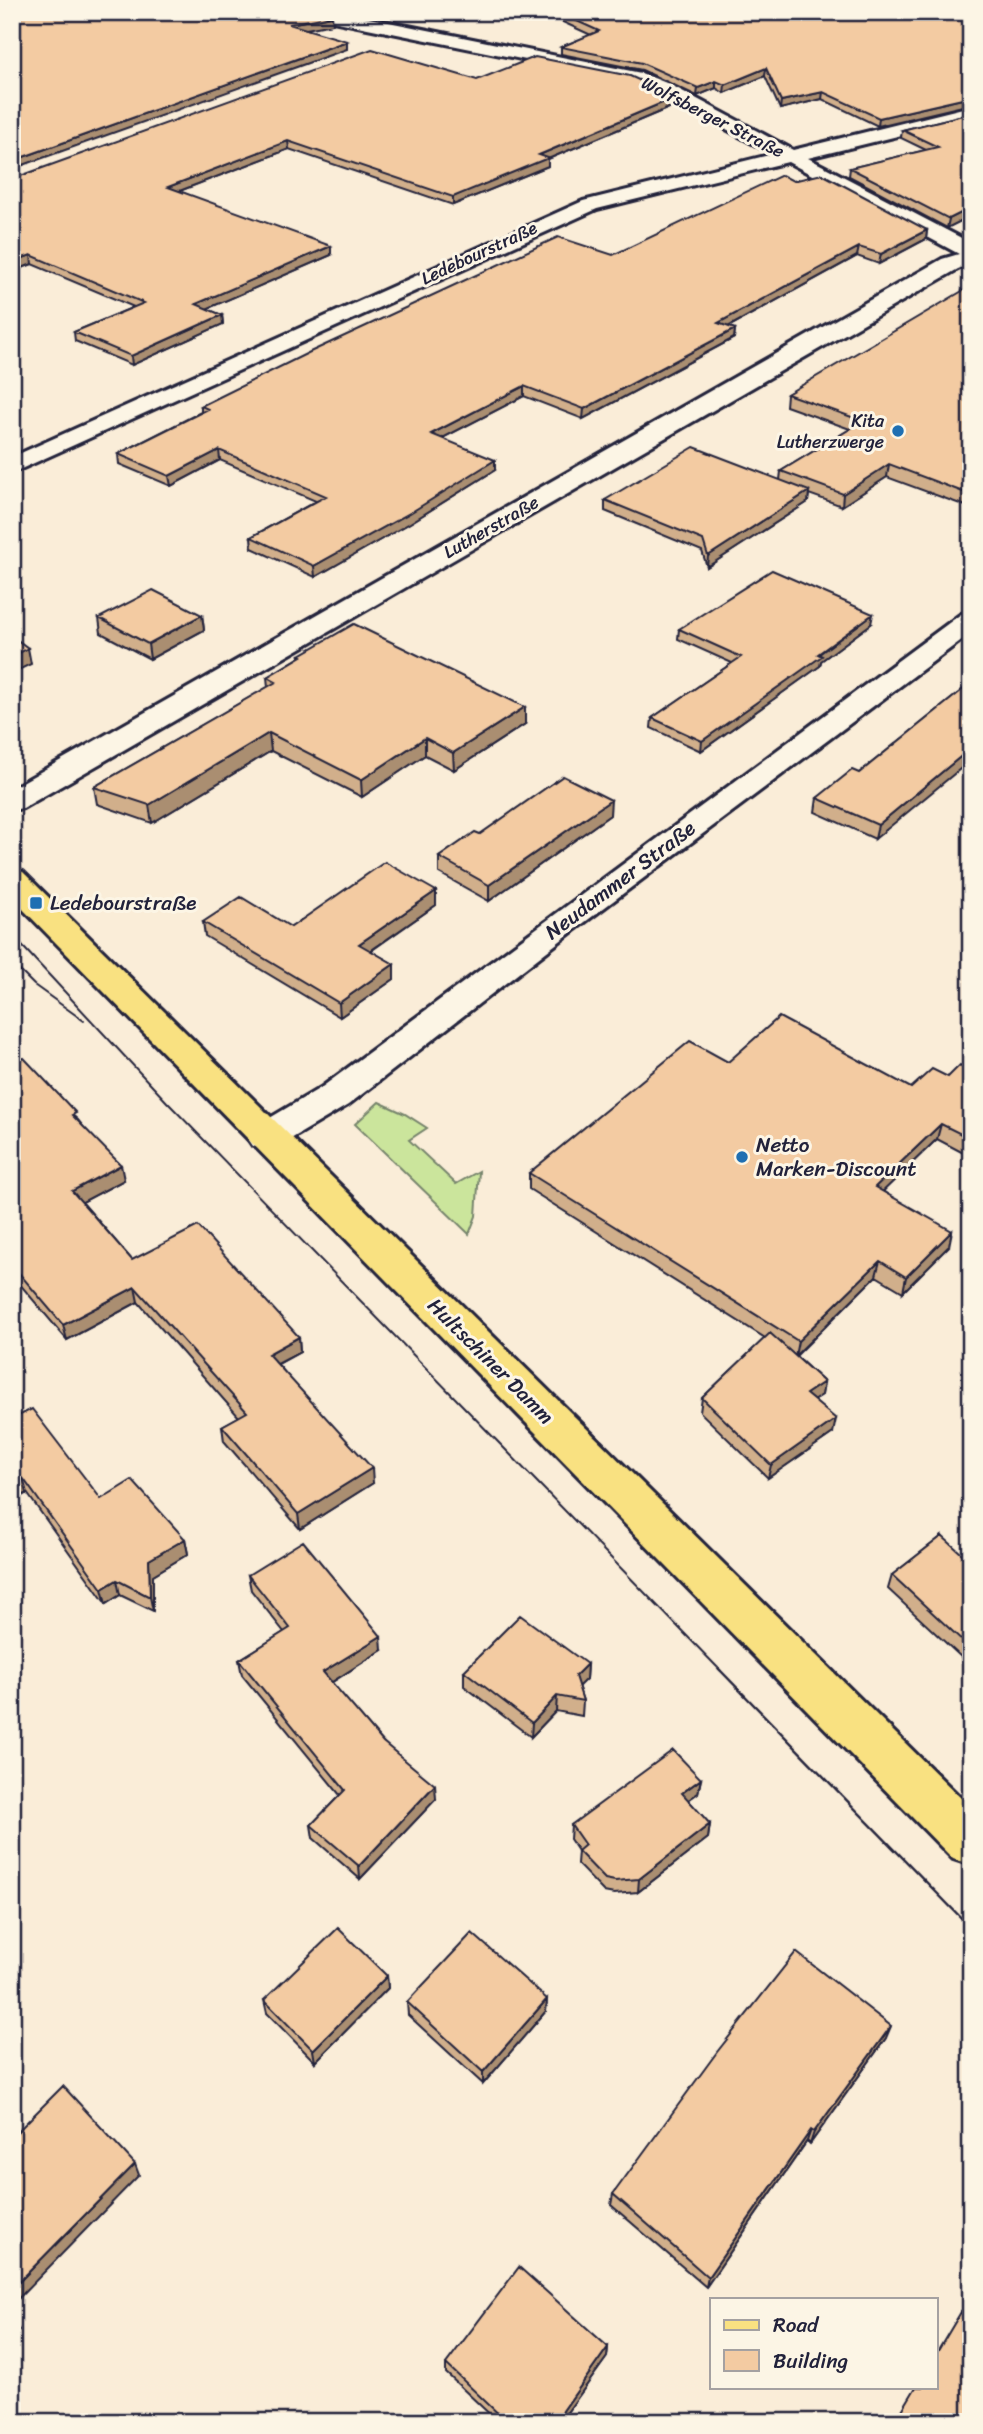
<svg xmlns="http://www.w3.org/2000/svg" width="983" height="2434" viewBox="0 0 983 2434" font-family="Sriracha,sans-serif">
<rect width="100%" height="100%" fill="#faedd8"/>
<filter id="ink" filterUnits="userSpaceOnUse"><feTurbulence type="fractalNoise" baseFrequency=".0143" numOctaves="2"/><feDisplacementMap in="SourceGraphic" scale="14" xChannelSelector="R" yChannelSelector="G"/><feConvolveMatrix kernelMatrix="1 2 1 2 8 2 1 2 1" color-interpolation-filters="sRGB"/></filter>
<g filter="url(#ink)">
<path fill="#cbe59c" stroke="#76846c" stroke-width="2" d="M 379,1102 L 405,1114 L 427,1128 L 409,1140 L 456,1184 L 479,1171 L 476,1216 L 469,1234 L 355,1124 Z"/>
<g fill="none" stroke-linecap="round" stroke-linejoin="round">
<defs>
<path id="minor" d="M 305,12 L 339,12 L 641,73 L 669,84 L 793,150 L 971,106 L 971,118 L 808,158 L 971,243 L 971,264 L 958,269 L 23,808 L 12,810 L 12,788 L 942,259 L 959,254 L 788,162 L 597,209 L 12,473 L 12,457 L 583,201 L 773,154 L 657,92 L 630,81 L 313,17 Z
M 971,612 L 971,633 L 573,931 L 348,1105 L 279,1146 L 266,1150 L 253,1146 L 247,1137 L 253,1128 L 322,1087 L 961,614 Z"/>
<path id="major" d="M 12,869 L 23,872 L 971,1808 L 971,1865 L 953,1859 L 12,898 Z"/>
</defs>
<use href="#minor" stroke="#22223b" stroke-width="6"/>
<use href="#major" stroke="#22223b" stroke-width="6"/>
<use href="#minor" fill="#fcf5e5" fill-rule="evenodd"/>
<use href="#major" fill="#f9e181" fill-rule="evenodd"/>
<path stroke="#22223b" stroke-width="2" d="M 12,935 L 167,1102 L 721,1671
M 12,963 L 34,985 L 84,1021"/>
<path stroke="#22223b" stroke-width="2.5" d="M 719,1669 L 971,1928"/>
</g>
<path fill="#d1af8b" stroke="#22223b" stroke-width="2" d="M 353,12 L 396,12 L 373,16 Z
M 541,12 L 971,12 L 878,126 L 822,99 L 780,109 L 765,76 L 724,93 L 716,88 L 697,96 L 642,70 L 561,54 L 561,47 L 591,35 Z
M 477,80 L 676,97 L 676,105 L 548,159 L 548,166 L 453,205 L 289,149 L 179,191 L 331,255 L 206,309 L 222,315 L 223,324 L 132,365 L 75,341 L 74,332 L 134,307 L 32,264 L 12,272 L 12,179 Z
M 971,113 L 971,216 L 947,228 L 849,176 L 850,168 L 926,150 L 901,138 L 902,130 Z
M 793,181 L 927,230 L 926,239 L 879,264 L 857,256 L 728,327 L 735,329 L 734,338 L 583,419 L 524,396 L 442,438 L 495,470 L 410,523 L 315,577 L 252,548 L 251,537 L 316,501 L 220,460 L 171,486 L 119,464 L 118,454 L 201,412 L 201,406 L 613,255 Z
M 971,292 L 971,508 L 887,477 L 842,506 L 809,494 L 808,502 L 707,567 L 702,551 L 605,511 L 605,500 L 780,480 L 781,471 L 850,429 L 786,406 L 787,394 Z
M 202,615 L 204,630 L 150,659 L 101,633 L 99,618 Z
M 871,624 L 821,661 L 820,666 L 701,751 L 651,728 L 652,718 L 732,663 L 678,639 L 679,629 Z
M 300,655 L 525,724 L 454,770 L 425,755 L 362,797 L 271,751 L 152,823 L 97,804 L 94,787 L 268,687 L 267,677 L 300,657 Z
M 971,683 L 875,839 L 815,812 L 817,798 L 859,773 Z
M 610,815 L 489,901 L 439,873 L 439,857 L 480,834 Z
M 971,876 L 971,896 L 965,893 L 968,879 Z
M 436,891 L 436,905 L 371,951 L 394,964 L 394,979 L 340,1017 L 205,936 L 203,922 L 291,927 Z
M 12,1063 L 78,1120 L 124,1180 L 82,1202 L 132,1260 L 299,1337 L 300,1352 L 278,1364 L 373,1483 L 300,1529 L 224,1441 L 222,1426 L 239,1417 L 138,1302 L 67,1340 L 12,1275 Z
M 971,1071 L 971,1157 L 937,1139 L 883,1191 L 949,1246 L 903,1292 L 876,1276 L 796,1356 L 824,1382 L 822,1395 L 814,1400 L 833,1433 L 768,1478 L 700,1412 L 702,1398 L 765,1338 L 529,1189 L 529,1173 L 911,1088 Z
M 12,1419 L 101,1499 L 185,1539 L 188,1554 L 153,1575 L 153,1611 L 120,1595 L 106,1604 L 27,1493 L 12,1502 Z
M 942,1536 L 971,1651 L 962,1658 L 888,1589 L 892,1575 Z
M 248,1575 L 382,1650 L 331,1683 L 383,1742 L 436,1799 L 360,1879 L 313,1838 L 311,1825 L 340,1795 L 242,1675 L 239,1660 L 284,1632 L 251,1590 Z
M 587,1664 L 586,1679 L 578,1686 L 583,1701 L 582,1716 L 556,1711 L 531,1737 L 464,1686 L 464,1671 Z
M 701,1779 L 698,1793 L 688,1800 L 710,1824 L 708,1838 L 638,1892 L 614,1894 L 604,1892 L 577,1864 L 578,1851 L 570,1839 L 571,1825 Z
M 387,1976 L 388,1988 L 315,2062 L 267,2013 L 264,2000 Z
M 547,1999 L 546,2011 L 483,2084 L 408,2015 L 407,2002 Z
M 886,2038 L 810,2144 L 807,2141 L 706,2287 L 611,2205 L 613,2194 Z
M 608,2347 L 607,2357 L 560,2422 L 498,2422 L 446,2373 L 446,2364 Z"/>
<path fill="#aa8e71" stroke="#22223b" stroke-width="2" d="M 373,12 L 396,12 L 373,16 Z
M 332,16 L 333,24 L 290,32 L 289,24 Z
M 347,41 L 347,49 L 12,169 L 12,161 Z
M 766,68 L 765,76 L 724,93 L 725,85 Z
M 716,81 L 716,88 L 697,96 L 698,88 Z
M 823,92 L 822,99 L 780,109 L 781,101 Z
M 676,97 L 676,105 L 548,159 L 548,166 L 453,205 L 453,197 L 539,155 Z
M 971,97 L 971,104 L 878,126 L 879,118 Z
M 288,141 L 289,149 L 169,195 L 168,187 Z
M 971,208 L 971,216 L 947,228 L 949,219 Z
M 927,230 L 926,239 L 879,264 L 881,254 Z
M 331,246 L 331,255 L 197,313 L 196,304 Z
M 859,247 L 857,256 L 717,333 L 718,323 Z
M 31,255 L 32,264 L 12,272 L 12,262 Z
M 222,315 L 223,324 L 132,365 L 131,356 Z
M 735,329 L 734,338 L 583,419 L 584,409 Z
M 524,386 L 524,396 L 431,444 L 431,434 Z
M 219,450 L 220,460 L 171,486 L 169,476 Z
M 495,460 L 495,470 L 410,523 L 315,577 L 314,566 Z
M 889,464 L 887,477 L 842,506 L 843,494 Z
M 809,491 L 808,502 L 707,567 L 708,556 Z
M 873,614 L 871,624 L 821,661 L 820,666 L 701,751 L 702,741 Z
M 202,615 L 204,630 L 150,659 L 148,644 Z
M 28,648 L 31,664 L 12,673 L 12,657 Z
M 525,707 L 525,724 L 454,770 L 453,753 Z
M 269,733 L 271,751 L 152,823 L 149,805 Z
M 425,738 L 425,755 L 362,797 L 361,780 Z
M 971,748 L 971,760 L 875,839 L 878,825 Z
M 611,800 L 610,815 L 489,901 L 489,885 Z
M 436,891 L 436,905 L 360,958 L 359,944 Z
M 394,964 L 394,979 L 340,1017 L 339,1003 Z
M 941,1124 L 937,1139 L 872,1202 L 875,1187 Z
M 121,1165 L 124,1180 L 75,1206 L 72,1191 Z
M 952,1231 L 949,1246 L 903,1292 L 906,1277 Z
M 880,1261 L 876,1276 L 795,1356 L 798,1341 Z
M 135,1287 L 138,1302 L 67,1340 L 63,1325 Z
M 299,1337 L 300,1352 L 270,1368 L 268,1354 Z
M 824,1382 L 822,1395 L 804,1407 L 806,1394 Z
M 836,1419 L 833,1433 L 768,1478 L 771,1465 Z
M 372,1468 L 373,1483 L 300,1529 L 298,1514 Z
M 23,1478 L 27,1493 L 12,1502 L 12,1484 Z
M 185,1539 L 188,1554 L 153,1575 L 153,1611 L 150,1597 L 149,1560 Z
M 117,1580 L 120,1595 L 106,1604 L 102,1589 Z
M 381,1636 L 382,1650 L 324,1687 L 323,1672 Z
M 971,1640 L 971,1651 L 962,1658 L 966,1644 Z
M 587,1664 L 586,1679 L 575,1690 L 575,1676 Z
M 557,1696 L 556,1711 L 531,1737 L 532,1723 Z
M 701,1779 L 698,1793 L 680,1806 L 682,1793 Z
M 435,1785 L 436,1799 L 360,1879 L 359,1866 Z
M 710,1824 L 708,1838 L 638,1892 L 639,1879 Z
M 387,1976 L 388,1988 L 315,2062 L 313,2050 Z
M 547,1999 L 546,2011 L 483,2084 L 483,2072 Z
M 891,2026 L 886,2038 L 810,2144 L 814,2132 Z
M 811,2130 L 807,2141 L 706,2287 L 708,2277 Z
M 135,2164 L 139,2175 L 12,2305 L 12,2289 Z
M 12,2320 L 19,2330 L 12,2337 Z
M 608,2347 L 607,2357 L 560,2422 L 555,2422 Z"/>
<path fill="#f3cba2" stroke="#22223b" stroke-width="2" d="M 12,12 L 313,12 L 332,16 L 289,24 L 347,41 L 12,161 Z
M 557,12 L 971,12 L 971,97 L 879,118 L 823,92 L 781,101 L 766,68 L 725,85 L 716,81 L 698,88 L 642,63 L 561,47 L 599,31 Z
M 372,49 L 477,80 L 535,57 L 630,76 L 676,97 L 539,155 L 548,158 L 453,197 L 288,141 L 168,187 L 331,246 L 196,304 L 222,315 L 131,356 L 74,332 L 144,303 L 31,255 L 12,262 L 12,179 Z
M 971,113 L 971,208 L 949,219 L 850,168 L 938,147 L 902,130 Z
M 822,174 L 927,230 L 881,254 L 859,247 L 718,323 L 735,329 L 584,409 L 524,386 L 431,434 L 495,460 L 410,513 L 314,566 L 251,537 L 326,496 L 219,450 L 169,476 L 118,454 L 208,409 L 201,406 L 310,352 L 558,237 L 613,255 L 782,175 L 793,181 Z
M 964,290 L 971,292 L 971,495 L 889,464 L 843,494 L 781,471 L 863,421 L 787,394 Z
M 694,447 L 809,491 L 708,556 L 703,540 L 605,500 Z
M 772,570 L 873,614 L 818,654 L 822,656 L 702,741 L 652,718 L 741,657 L 679,629 Z
M 153,590 L 202,615 L 148,644 L 99,618 Z
M 354,624 L 525,707 L 453,753 L 425,738 L 361,780 L 269,733 L 149,805 L 94,787 L 276,682 L 267,677 L 302,656 L 300,655 Z
M 12,636 L 28,648 L 12,657 Z
M 971,683 L 971,748 L 878,825 L 817,798 L 852,770 L 859,773 Z
M 563,776 L 611,800 L 489,885 L 439,857 L 475,832 L 480,834 Z
M 385,862 L 436,891 L 359,944 L 394,964 L 339,1003 L 203,922 L 241,897 L 291,927 Z
M 779,1017 L 911,1088 L 932,1069 L 948,1077 L 960,1065 L 971,1071 L 971,1139 L 941,1124 L 875,1187 L 952,1231 L 906,1277 L 880,1261 L 798,1341 L 529,1173 L 690,1041 L 728,1062 Z
M 24,1058 L 76,1113 L 72,1115 L 121,1165 L 72,1191 L 132,1260 L 198,1226 L 299,1337 L 268,1354 L 372,1468 L 298,1514 L 222,1426 L 247,1412 L 135,1287 L 63,1325 L 12,1265 L 12,1182 L 19,1179 L 12,1171 L 12,1063 Z
M 770,1333 L 824,1382 L 806,1394 L 836,1419 L 771,1465 L 702,1398 Z
M 32,1409 L 101,1499 L 132,1480 L 185,1539 L 149,1560 L 150,1597 L 117,1580 L 102,1589 L 23,1478 L 12,1484 L 12,1419 Z
M 942,1536 L 971,1562 L 971,1640 L 966,1644 L 892,1575 Z
M 303,1541 L 381,1636 L 323,1672 L 383,1742 L 435,1785 L 359,1866 L 311,1825 L 345,1790 L 239,1660 L 290,1628 L 248,1575 Z
M 520,1615 L 587,1664 L 575,1676 L 583,1701 L 557,1696 L 532,1723 L 464,1671 Z
M 673,1750 L 701,1779 L 682,1793 L 710,1824 L 639,1879 L 615,1881 L 605,1879 L 578,1851 L 585,1845 L 571,1825 Z
M 338,1928 L 387,1976 L 313,2050 L 264,2000 Z
M 472,1933 L 547,1999 L 483,2072 L 407,2002 Z
M 796,1952 L 891,2026 L 814,2132 L 811,2130 L 708,2277 L 613,2194 L 717,2052 Z
M 63,2086 L 135,2164 L 12,2289 L 12,2137 Z
M 519,2267 L 608,2347 L 555,2422 L 507,2422 L 446,2364 Z
M 961,2312 L 971,2319 L 971,2422 L 895,2422 L 916,2387 L 936,2387 L 936,2354 Z"/>
</g>
<g fill="#1f6fb2" stroke="#fcf5e5" stroke-width="2.5">
<circle cx="898" cy="431" r="7"/>
<rect x="29" y="896" width="14" height="14" rx="3.5"/>
<circle cx="742" cy="1157" r="7"/>
</g>
<g text-anchor="middle" stroke-width="6" stroke-linejoin="round" paint-order="stroke">
<g font-size="18" fill="#22223b" stroke="#fcf5e5">
<text transform="translate(713 117) rotate(27)" y="6">Wolfsberger Straße</text>
<text transform="translate(479 253) rotate(-25)" y="6">Ledebourstraße</text>
<text transform="translate(491 527) rotate(-30)" y="6">Lutherstraße</text>
</g>
<g font-size="18" fill="#22223b" stroke="#fcf5e5" text-anchor="end">
<text x="884" y="427">Kita<tspan x="884" dy="21">Lutherzwerge</tspan></text>
</g>
<g font-size="21" fill="#22223b" stroke="#fcf5e5">
<text transform="translate(620 880) rotate(-37)" y="7">Neudammer Straße</text>
<text transform="translate(491 1361) rotate(45)" y="7">Hultschiner Damm</text>
</g>
<g font-size="21" fill="#22223b" stroke="#fcf5e5" text-anchor="start">
<text x="50" y="910">Ledebourstraße</text>
<text x="756" y="1152">Netto<tspan x="756" dy="24">Marken-Discount</tspan></text>
</g>
</g>
<rect width="983" height="2434" fill="none" stroke="#fcf5e5" stroke-width="42"/>
<rect x="21" y="21" width="941" height="2392" fill="none" stroke="#22223b" stroke-width="2.5" filter="url(#ink)"/>
<rect x="710" y="2298" width="228" height="91" fill="#fcf5e5" stroke="#a5a1a1" stroke-width="2"/>
<rect x="724" y="2320" width="35" height="10" fill="#f9e181" stroke="#a5a1a1" stroke-width="2"/>
<text x="773" y="2332" font-size="21" fill="#22223b">Road</text>
<rect x="724" y="2350" width="35" height="21" fill="#f3cba2" stroke="#a5a1a1" stroke-width="2"/>
<text x="773" y="2368" font-size="21" fill="#22223b">Building</text>
</svg>
